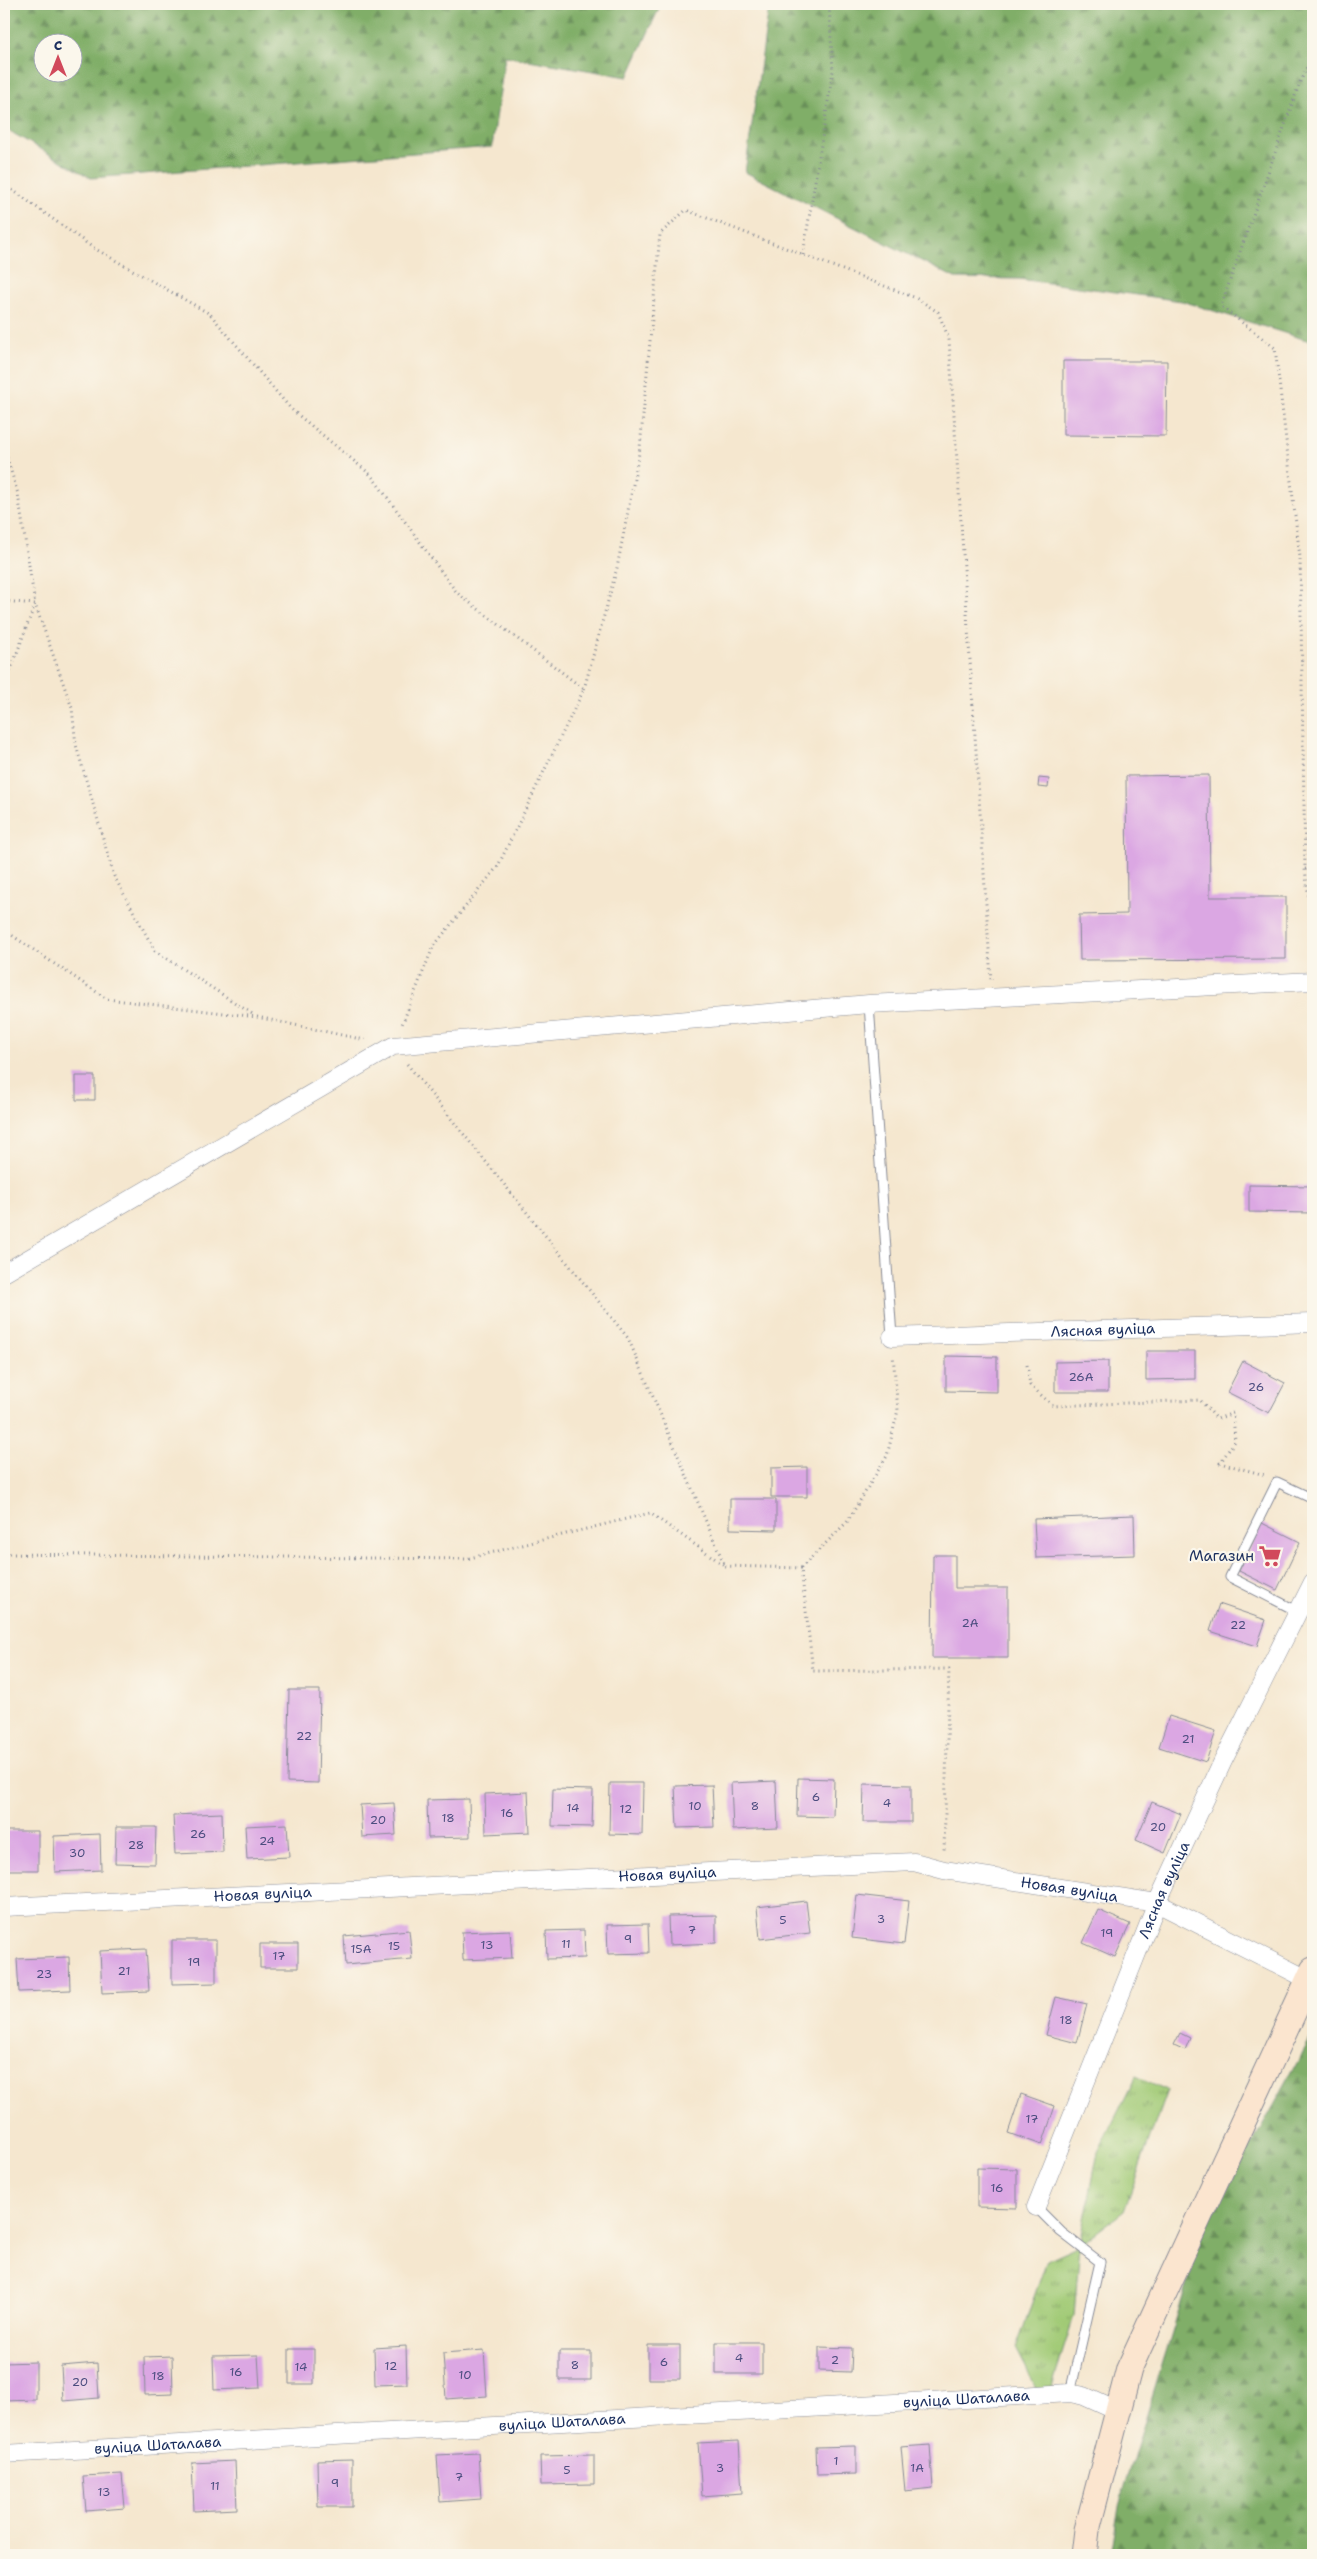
<svg xmlns="http://www.w3.org/2000/svg" width="1317" height="2559" viewBox="0 0 1317 2559" font-family="'Shantell Sans',sans-serif">
<defs>
<pattern id="forest-firs" width="22" height="20" patternUnits="userSpaceOnUse" patternTransform="scale(1.25)"><rect width="22" height="20" fill="#80ae67"/><path d="M5 1l3.5 6h-7zM16 11l3.5 6h-7z" fill="#688e58"/></pattern>
<pattern id="park-tufts" width="24" height="20" patternUnits="userSpaceOnUse" patternTransform="scale(1.25)"><rect width="24" height="20" fill="#a1ca76"/><path d="M3 7l-1-3M5 7V3M7 7l1-3M15 17l-1-3M17 17v-4M19 17l1-3" fill="none" stroke="#82a464"/></pattern>
</defs>
<rect width="100%" height="100%" fill="#fbf7ec"/>
<filter id="ink" filterUnits="userSpaceOnUse"><feTurbulence type="fractalNoise" baseFrequency=".02" numOctaves="2"/><feDisplacementMap in="SourceGraphic" scale="10" xChannelSelector="R" yChannelSelector="G"/><feConvolveMatrix kernelMatrix="1 2 1 2 8 2 1 2 1" color-interpolation-filters="sRGB"/></filter>
<filter id="wash" filterUnits="userSpaceOnUse"><feTurbulence type="fractalNoise" baseFrequency=".0096" numOctaves="4" result="noise"/><feDisplacementMap in="SourceGraphic" scale="20" xChannelSelector="R" yChannelSelector="G"/><feGaussianBlur stdDeviation="1.12" result="paint"/><feColorMatrix in="noise" values="0 0 0 0 0 0 0 0 0 0 0 0 0 0 0 0 0 1.4 0 .05"/><feComposite in="paint" operator="in"/></filter>
<g filter="url(#wash)">
<rect width="100%" height="100%" fill="#f5e7cf"/>
<path fill="url(#forest-firs)" stroke="#4e6e62" fill-rule="evenodd" d="M 4,4 L 661,4 L 628,77 L 505,56 L 492,147 L 91,178 L 4,128 ZM 42,42 L 72,42 L 72,72 L 42,72 Z
M 755,4 L 1313,4 L 1313,342 L 1182,301 L 1019,279 L 955,278 L 745,172 L 769,7 Z
M 1313,2034 L 1313,2555 L 1111,2555 L 1119,2506 L 1202,2234 Z"/>
<path fill="url(#park-tufts)" stroke="#5e7c6a" d="M 1136,2076 L 1167,2090 L 1124,2211 L 1080,2245 L 1074,2316 L 1051,2389 L 1040,2395 L 1016,2348 L 1047,2260 L 1080,2245 L 1098,2152 Z"/>
<g id="blocks">
<path fill="#dba7e3" d="M 1063,361 L 1167,361 L 1166,436 L 1063,435 Z
M 1209,775 L 1210,897 L 1286,897 L 1286,959 L 1080,960 L 1079,915 L 1127,914 L 1126,776 Z
M 1039,778 L 1049,779 L 1048,788 L 1038,787 Z
M 76,1076 L 95,1076 L 95,1100 L 76,1100 Z
M 1249,1185 L 1313,1186 L 1313,1213 L 1249,1212 Z
M 1146,1351 L 1195,1351 L 1195,1379 L 1146,1380 Z
M 946,1356 L 997,1357 L 997,1392 L 946,1391 Z
M 1108,1361 L 1108,1392 L 1055,1392 L 1055,1362 Z
M 1243,1361 L 1285,1383 L 1269,1413 L 1227,1392 Z
M 807,1467 L 807,1497 L 771,1497 L 771,1468 Z
M 730,1499 L 776,1499 L 776,1530 L 730,1529 Z
M 1134,1515 L 1135,1555 L 1036,1558 L 1034,1519 Z
M 1262,1523 L 1300,1542 L 1277,1590 L 1239,1571 Z
M 933,1555 L 955,1555 L 955,1588 L 1008,1588 L 1008,1658 L 932,1658 Z
M 1219,1604 L 1266,1620 L 1257,1646 L 1210,1631 Z
M 289,1690 L 320,1690 L 318,1783 L 287,1782 Z
M 1169,1716 L 1216,1731 L 1206,1762 L 1159,1747 Z
M 798,1778 L 834,1779 L 833,1817 L 797,1816 Z
M 776,1781 L 778,1828 L 733,1830 L 731,1783 Z
M 610,1783 L 643,1783 L 642,1835 L 609,1834 Z
M 864,1784 L 911,1785 L 911,1822 L 863,1822 Z
M 712,1785 L 714,1827 L 677,1828 L 675,1786 Z
M 553,1789 L 593,1790 L 592,1827 L 552,1826 Z
M 528,1792 L 530,1832 L 486,1834 L 485,1794 Z
M 469,1799 L 470,1837 L 428,1838 L 427,1800 Z
M 1152,1802 L 1181,1814 L 1165,1853 L 1136,1840 Z
M 394,1803 L 396,1835 L 362,1837 L 360,1805 Z
M 222,1813 L 223,1852 L 175,1854 L 173,1815 Z
M 287,1824 L 289,1857 L 247,1859 L 245,1826 Z
M 116,1827 L 156,1827 L 155,1864 L 115,1863 Z
M 4,1831 L 38,1831 L 38,1870 L 4,1870 Z
M 100,1834 L 101,1870 L 55,1872 L 54,1836 Z
M 857,1895 L 909,1901 L 904,1944 L 852,1938 Z
M 806,1901 L 810,1933 L 760,1939 L 757,1907 Z
M 1098,1910 L 1130,1924 L 1115,1957 L 1083,1943 Z
M 716,1915 L 716,1943 L 669,1945 L 668,1916 Z
M 648,1924 L 649,1953 L 608,1954 L 607,1925 Z
M 409,1930 L 412,1959 L 346,1965 L 344,1936 Z
M 510,1930 L 512,1958 L 463,1960 L 462,1932 Z
M 584,1930 L 585,1958 L 547,1959 L 546,1931 Z
M 172,1940 L 216,1940 L 216,1983 L 172,1984 Z
M 260,1944 L 298,1944 L 298,1968 L 260,1968 Z
M 146,1949 L 149,1991 L 102,1993 L 100,1951 Z
M 69,1957 L 70,1990 L 19,1992 L 17,1959 Z
M 1056,1997 L 1087,2004 L 1077,2043 L 1046,2035 Z
M 1180,2033 L 1190,2038 L 1185,2050 L 1174,2045 Z
M 1021,2094 L 1055,2106 L 1042,2145 L 1008,2133 Z
M 977,2168 L 1017,2169 L 1017,2208 L 977,2207 Z
M 716,2342 L 762,2342 L 762,2374 L 716,2374 Z
M 648,2345 L 680,2345 L 680,2379 L 648,2379 Z
M 406,2346 L 407,2384 L 375,2385 L 374,2348 Z
M 819,2347 L 852,2348 L 851,2372 L 819,2371 Z
M 289,2349 L 314,2349 L 314,2384 L 289,2384 Z
M 484,2350 L 487,2396 L 446,2399 L 443,2353 Z
M 559,2351 L 591,2351 L 591,2380 L 559,2380 Z
M 258,2355 L 260,2388 L 214,2390 L 213,2356 Z
M 172,2356 L 173,2394 L 145,2395 L 144,2357 Z
M 36,2362 L 36,2400 L 4,2401 L 4,2363 Z
M 97,2363 L 99,2398 L 63,2401 L 61,2366 Z
M 739,2441 L 742,2493 L 702,2496 L 698,2443 Z
M 930,2445 L 933,2488 L 905,2491 L 901,2447 Z
M 856,2446 L 856,2474 L 817,2475 L 816,2447 Z
M 478,2453 L 481,2499 L 440,2502 L 437,2455 Z
M 594,2455 L 594,2484 L 541,2485 L 540,2456 Z
M 352,2459 L 352,2507 L 318,2507 L 317,2460 Z
M 235,2461 L 237,2509 L 194,2511 L 192,2463 Z
M 122,2474 L 125,2508 L 86,2511 L 83,2476 Z"/>
</g>
</g>
<g filter="url(#ink)">
<use href="#blocks" fill-opacity="0" stroke="#888b96" stroke-width="1"/>
<g fill="none" stroke-linecap="round" stroke-linejoin="round">
<defs>
<path id="service" d="M 869,1004 L 892,1337
M 1313,1499 L 1277,1482 L 1230,1577 L 1299,1612 L 1313,1609
M 1036,2207 L 1061,2232 L 1100,2262 L 1070,2393"/>
<g id="minor">
<path d="M 4,1273 L 393,1046 L 869,1004 L 1313,981"/>
<path id="s1" d="M 892,1337 L 1313,1323"/>
<path id="s2" d="M 4,1907 L 914,1862 L 944,1870 L 1157,1903 L 1309,1980"/>
<path id="s3" d="M 1036,2207 L 1157,1903 L 1223,1761 L 1313,1582"/>
<path id="s4" d="M 4,2454 L 1070,2393 L 1084,2396 L 1117,2411"/>
</g>
<path id="secondary" d="M 1084,2555 L 1087,2530 L 1129,2369 L 1313,1970"/>
</defs>
<use href="#service" stroke="#888b96" stroke-width="11"/>
<use href="#minor" stroke="#888b96" stroke-width="19"/>
<use href="#secondary" stroke="#888b96" stroke-width="27"/>
<path stroke="#888b96" stroke-width="3" stroke-dasharray="1 4" stroke-linecap="butt" d="M 1313,54 L 1300,82 L 1221,306 L 1275,348 L 1300,557 L 1305,869 L 1313,930
M 4,184 L 92,247 L 210,314 L 291,409 L 371,475 L 457,593 L 584,689 L 498,866 L 433,947 L 401,1027
M 803,255 L 833,71 L 829,4
M 4,448 L 18,494 L 35,604 L 4,688
M 4,601 L 35,604 L 72,708 L 76,745 L 114,876 L 155,951 L 254,1015
M 584,689 L 617,568 L 640,448 L 660,234 L 686,210 L 916,298 L 938,312 L 949,339 L 991,980
M 1305,869 L 1313,868
M 4,930 L 107,999 L 257,1017 L 365,1040
M 407,1064 L 628,1338 L 725,1566 L 801,1568 L 813,1671 L 949,1669 L 944,1852
M 1027,1365 L 1030,1385 L 1053,1406 L 1200,1400 L 1217,1419 L 1233,1413 L 1235,1441 L 1220,1463 L 1265,1475
M 4,1554 L 466,1559 L 650,1513 L 724,1565
M 801,1568 L 847,1522 L 887,1456 L 898,1410 L 893,1355"/>
<use href="#service" stroke="#fff" stroke-width="9"/>
<use href="#minor" stroke="#fff" stroke-width="18"/>
<use href="#secondary" stroke="#fbe5cf" stroke-width="25"/>
</g>
</g>
<defs>
<symbol id="supermarket-bare" viewBox="-9 -9 18 18"><path d="M-6-5.5h2.5l.6 2H6L4.5 2H-2.5L-4.4-4H-6ZM-1.5 3.2a1.3 1.3 0 1 0 .1 0ZM3 3.2a1.3 1.3 0 1 0 .1 0Z" fill="#d1495b" stroke="#fbf7ec" stroke-width="2.5" paint-order="stroke"/></symbol>
</defs>
<g fill-rule="evenodd">
<use href="#supermarket-bare" x="1254" y="1540" width="32" height="32"/>
</g>
<g text-anchor="middle" stroke-width="4.5" stroke-linejoin="round" paint-order="stroke">
<g font-size="12" fill="#4b4d7f">
<text x="1081" y="1381">26А</text>
<text x="1256" y="1391">26</text>
<text x="970" y="1627">2А</text>
<text x="1238" y="1629">22</text>
<text x="304" y="1740">22</text>
<text x="1188" y="1743">21</text>
<text x="816" y="1801">6</text>
<text x="887" y="1807">4</text>
<text x="695" y="1810">10</text>
<text x="755" y="1810">8</text>
<text x="573" y="1812">14</text>
<text x="626" y="1813">12</text>
<text x="507" y="1817">16</text>
<text x="448" y="1822">18</text>
<text x="378" y="1824">20</text>
<text x="1158" y="1831">20</text>
<text x="198" y="1838">26</text>
<text x="267" y="1845">24</text>
<text x="136" y="1849">28</text>
<text x="77" y="1857">30</text>
<text x="881" y="1923">3</text>
<text x="783" y="1924">5</text>
<text x="692" y="1934">7</text>
<text x="1107" y="1937">19</text>
<text x="628" y="1943">9</text>
<text x="566" y="1948">11</text>
<text x="487" y="1949">13</text>
<text x="394" y="1950">15</text>
<text x="361" y="1953">15А</text>
<text x="279" y="1960">17</text>
<text x="194" y="1966">19</text>
<text x="124" y="1975">21</text>
<text x="44" y="1978">23</text>
<text x="1066" y="2024">18</text>
<text x="1032" y="2123">17</text>
<text x="997" y="2192">16</text>
<text x="739" y="2362">4</text>
<text x="835" y="2364">2</text>
<text x="664" y="2366">6</text>
<text x="575" y="2369">8</text>
<text x="391" y="2370">12</text>
<text x="301" y="2371">14</text>
<text x="236" y="2376">16</text>
<text x="465" y="2379">10</text>
<text x="158" y="2380">18</text>
<text x="80" y="2386">20</text>
<text x="836" y="2465">1</text>
<text x="720" y="2472">3</text>
<text x="917" y="2472">1А</text>
<text x="567" y="2474">5</text>
<text x="459" y="2481">7</text>
<text x="335" y="2487">9</text>
<text x="215" y="2490">11</text>
<text x="104" y="2496">13</text>
</g>
<g font-size="15" fill="#1b2f5e" stroke="#fbf7ec">
<text dy="5" stroke="none"><textPath href="#s1" startOffset="211">Лясная вуліца</textPath></text>
<text dy="5" stroke="none"><textPath href="#s2" startOffset="664">Новая вуліца</textPath></text>
<text dy="5" stroke="none"><textPath href="#s2" startOffset="1069">Новая вуліца</textPath></text>
<text dy="5" stroke="none"><textPath href="#s3" startOffset="342">Лясная вуліца</textPath></text>
<text dy="5" stroke="none"><textPath href="#s2" startOffset="259">Новая вуліца</textPath></text>
<text dy="5" stroke="none"><textPath href="#s4" startOffset="964">вуліца Шаталава</textPath></text>
<text dy="5" stroke="none"><textPath href="#s4" startOffset="559">вуліца Шаталава</textPath></text>
<text dy="5" stroke="none"><textPath href="#s4" startOffset="154">вуліца Шаталава</textPath></text>
</g>
<g font-size="15" fill="#1b2f5e" stroke="#fbf7ec" text-anchor="end">
<text x="1254" y="1561">Магазин</text>
</g>
</g>
<rect width="1317" height="2559" fill="none" stroke="#fbf7ec" stroke-width="20"/>
<g transform="translate(58 58)"><circle r="24" fill="#fbf7ec" stroke="#a1a7b3"/>
<path d="M0-4L9 19L0 12L-9 19Z" fill="#d1495b"/>
<text y="-8" font-size="14" font-weight="bold" text-anchor="middle" fill="#1b2f5e">С</text>
</g>
</svg>
